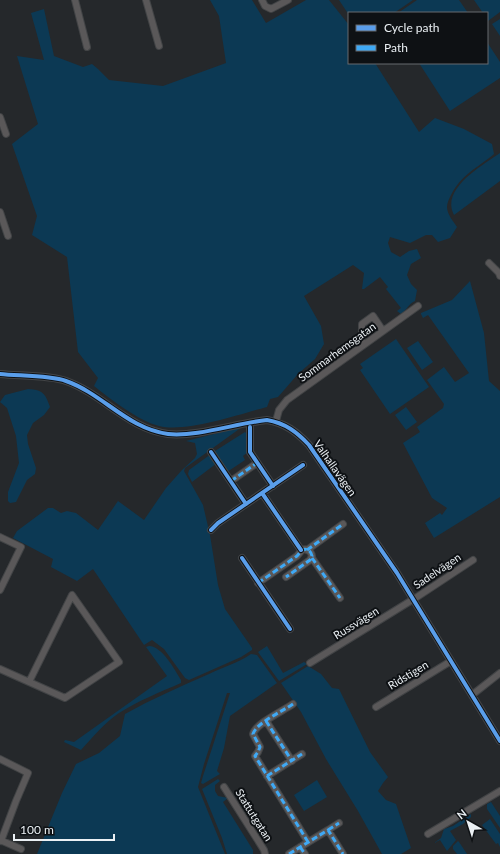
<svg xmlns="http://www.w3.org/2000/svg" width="500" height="854" viewBox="0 0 500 854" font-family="Lato,sans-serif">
<rect width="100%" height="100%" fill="#25282b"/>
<path fill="#0c3954" d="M 210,0 L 252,0 L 266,23 L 306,0 L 329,0 L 349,25 L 349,63 L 375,63 L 419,132 L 435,118 L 464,129 L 492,144 L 494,154 C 476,169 462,174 451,195 C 449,199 447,203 447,207 C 447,214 453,221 457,227 L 450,238 L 438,242 L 432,235 L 426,235 L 410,243 L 390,237 L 388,243 L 391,252 L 400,257 L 409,251 L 417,249 L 421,258 L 411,264 L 407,275 L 411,284 L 417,290 L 415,301 C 408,304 407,310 401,314 L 397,311 L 401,308 L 386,289 L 388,287 L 380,277 L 364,289 L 362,289 L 364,273 L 353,265 L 304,296 L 321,326 L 324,344 L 315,359 L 298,374 L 278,397 L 270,399 L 267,407 C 240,414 186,433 159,426 C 139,421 110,399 94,386 L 98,378 L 78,352 L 67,257 L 32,235 L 37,216 L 12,144 L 38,124 L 17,56 L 44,60 L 31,13 L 44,9 L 54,56 L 83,67 L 92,64 L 98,69 L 109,80 L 163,86 L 226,63 L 219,16 Z
M 339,0 L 413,0 L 394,13 L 349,13 L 349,15 Z
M 417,0 L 459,0 L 468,13 L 398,13 Z
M 474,0 L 500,0 L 500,12 L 488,21 L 487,13 L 483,13 Z
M 500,19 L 500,36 L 492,24 Z
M 487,42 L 500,62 L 500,78 L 450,111 L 419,63 L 487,63 Z
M 500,153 L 500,181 L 454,215 C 440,189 483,165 500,153 Z
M 470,281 L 484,333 L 489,381 L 500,391 L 500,497 L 434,538 L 425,523 L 440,513 L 442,515 L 447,508 L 432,498 L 403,443 L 420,432 L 417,427 L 443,408 L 444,404 L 427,380 L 444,367 L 455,382 L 469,373 L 428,315 L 423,318 L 421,314 L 421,313 L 452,300 Z
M 396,339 L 429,387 L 390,414 L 360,370 L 363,368 L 360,364 Z
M 418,341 L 433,362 L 422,370 L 407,348 Z
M 28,389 C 43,390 45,393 50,407 L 44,415 L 33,423 L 27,435 L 28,444 L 36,468 L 35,474 L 27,480 L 16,502 L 10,503 L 8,501 L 8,492 L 19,463 L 16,436 L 7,408 L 0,402 L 5,395 Z
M 406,407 L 417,422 L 406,430 L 395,415 Z
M 242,427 L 185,468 L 184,471 L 203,505 L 210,535 L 218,585 L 225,609 L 252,648 L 252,650 L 241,657 L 189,680 L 185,678 L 164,649 L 152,640 L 144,645 L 93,569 L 77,581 L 51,567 L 53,559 L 13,538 L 17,531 L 48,508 L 53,508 L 61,513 L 67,511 L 76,513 L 98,530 L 118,501 L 144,520 L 166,488 L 182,470 L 195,458 L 197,454 L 195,443 L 186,441 Z
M 245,432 L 247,434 L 248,452 L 243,456 L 245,460 L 227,472 L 215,455 L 215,451 Z
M 211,454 L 217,463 L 192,482 L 188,474 L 189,470 Z
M 149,646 C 162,646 175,670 181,680 L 181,683 C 160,692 138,701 119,713 C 104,723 93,737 81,750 L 64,742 L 65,740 L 74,742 L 167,676 L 146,647 Z
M 267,646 L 283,673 L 304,662 L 307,664 L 279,681 L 258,652 Z
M 251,654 L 257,655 L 277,683 L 230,716 L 224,748 L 217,771 L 220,774 L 203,784 L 201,783 L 203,776 L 230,693 L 227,693 L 204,764 L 198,787 L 225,854 L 37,854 L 62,793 L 76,764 L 99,753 L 120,736 L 125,714 C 152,699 181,686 209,674 C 223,667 238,663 251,654 Z
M 308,666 L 321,674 L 332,688 L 339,689 L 370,752 L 388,777 L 383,783 L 378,791 L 386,800 L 396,804 L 411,848 L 401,854 L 382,854 L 358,811 L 326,759 L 301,712 L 281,683 Z
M 218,779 L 220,781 L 215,785 L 215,791 L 218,796 L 228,798 L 223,802 L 253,850 L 253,854 L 227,854 L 222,838 L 202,789 Z
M 317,780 L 327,797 L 304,811 L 294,795 Z
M 491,802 L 500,816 L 500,828 L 487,809 L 487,804 Z
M 471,814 L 471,817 L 463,824 L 450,831 L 456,840 L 447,851 L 440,840 L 434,843 L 441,838 L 444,829 L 453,826 Z
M 490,819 L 500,834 L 500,847 L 498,843 L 496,844 L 482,825 Z
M 458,841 L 459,842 L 467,854 L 457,854 L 453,849 L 453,846 Z"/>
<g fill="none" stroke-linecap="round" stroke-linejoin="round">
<defs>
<path id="street" d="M 75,0 L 87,47
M 146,0 L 159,46
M 262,0 L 265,6 L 271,9 L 288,0
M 0,117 L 6,134
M 0,212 L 8,236
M 489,263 L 499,273 L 500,276
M 362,346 L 362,324 L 373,316 L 383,331
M 0,374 C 19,376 49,375 66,381 C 103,394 128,429 168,434 C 197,437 237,423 267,420 C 285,423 297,432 309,445 L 397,573 L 500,741
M 276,421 L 279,410 L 287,400 L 418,306
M 250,427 L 250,452 L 273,486
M 211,452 L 246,504
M 231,481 L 257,463
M 262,493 L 301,550
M 211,530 L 218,523 L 303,465
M 0,537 L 21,547 L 0,590
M 307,550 L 343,524
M 242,558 L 290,629
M 312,558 L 340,598
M 258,583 L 297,556 L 302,550 C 307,548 311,551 312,556 L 310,560 L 286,577
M 310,663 L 417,597 L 473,560
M 0,669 L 65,698 L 119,662 L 72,595 L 29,682
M 472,695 L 500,673
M 293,704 C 283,711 256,723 253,734 L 260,747 L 258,752 L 255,756 L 308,842
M 376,707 L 451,661
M 266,721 L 292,761
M 0,759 L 28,773 L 16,801 L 1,841
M 267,776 L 302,754
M 224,787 L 264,850 L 265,854
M 328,830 L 339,823
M 428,834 L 500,791
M 0,840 L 21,849
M 300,847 L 305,854
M 289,854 L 328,830 L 343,854"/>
</defs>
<use href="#street" stroke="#424446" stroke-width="8"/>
<use href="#street" stroke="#5a5859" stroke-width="6"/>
<path stroke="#3fa9f5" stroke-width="3" stroke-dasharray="6 3" stroke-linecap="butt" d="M 231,481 L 257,463
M 307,550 L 343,524
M 312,558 L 340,598
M 258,583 L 297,556 L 302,550 C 307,548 311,551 312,556 L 310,560 L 286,577
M 293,704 C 283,711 256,723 253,734 L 260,747 L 258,752 L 255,756 L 308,842
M 266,721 L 292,761
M 267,776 L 302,754
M 328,830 L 339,823
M 300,847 L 305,854
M 289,854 L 328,830 L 343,854"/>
<defs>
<path id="cycleway" d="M 0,374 C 19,376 49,375 66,381 C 103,394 128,429 168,434 C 197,437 237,423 267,420 C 285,423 297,432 309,445 L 397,573 L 500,741
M 250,427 L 250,452 L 273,486
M 211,452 L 246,504
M 262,493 L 301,550
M 211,530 L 218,523 L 303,465
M 242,558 L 290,629"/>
</defs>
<use href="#cycleway" stroke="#0e1114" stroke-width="6"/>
<use href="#cycleway" stroke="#5a9eea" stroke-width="4"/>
</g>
<g text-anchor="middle" stroke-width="4" stroke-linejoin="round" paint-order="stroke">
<g font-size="11" fill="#ebf0f4" stroke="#0e1114">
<text transform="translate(337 352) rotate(-36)" y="4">Sommarhemsgatan</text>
<text transform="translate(335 468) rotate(55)" y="4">Valhallavägen</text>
<text transform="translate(437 571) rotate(-34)" y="4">Sadelvägen</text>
<text transform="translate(356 623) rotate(-32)" y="4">Russvägen</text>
<text transform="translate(408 675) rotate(-31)" y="4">Ridstigen</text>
<text transform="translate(254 815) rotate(58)" y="4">Stattutgatan</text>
</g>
</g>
<rect x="348" y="12" width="140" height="52" fill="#0e1114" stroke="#666a6e"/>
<rect x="356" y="25" width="20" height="6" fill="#5a9eea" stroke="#666a6e"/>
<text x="384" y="32" font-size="12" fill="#ebf0f4">Cycle path</text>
<rect x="356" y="45" width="20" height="6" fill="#3fa9f5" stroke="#666a6e"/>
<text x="384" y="52" font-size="12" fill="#ebf0f4">Path</text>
<g transform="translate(468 822) rotate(321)" stroke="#0e1114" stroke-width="3" paint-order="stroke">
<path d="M0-3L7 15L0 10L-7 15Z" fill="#ebf0f4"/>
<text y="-6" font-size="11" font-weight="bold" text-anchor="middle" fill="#ebf0f4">N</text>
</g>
<path d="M14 834v6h100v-6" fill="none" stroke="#ebf0f4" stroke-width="2"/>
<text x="20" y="834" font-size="12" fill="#ebf0f4" stroke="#0e1114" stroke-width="3" paint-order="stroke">100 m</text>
</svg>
